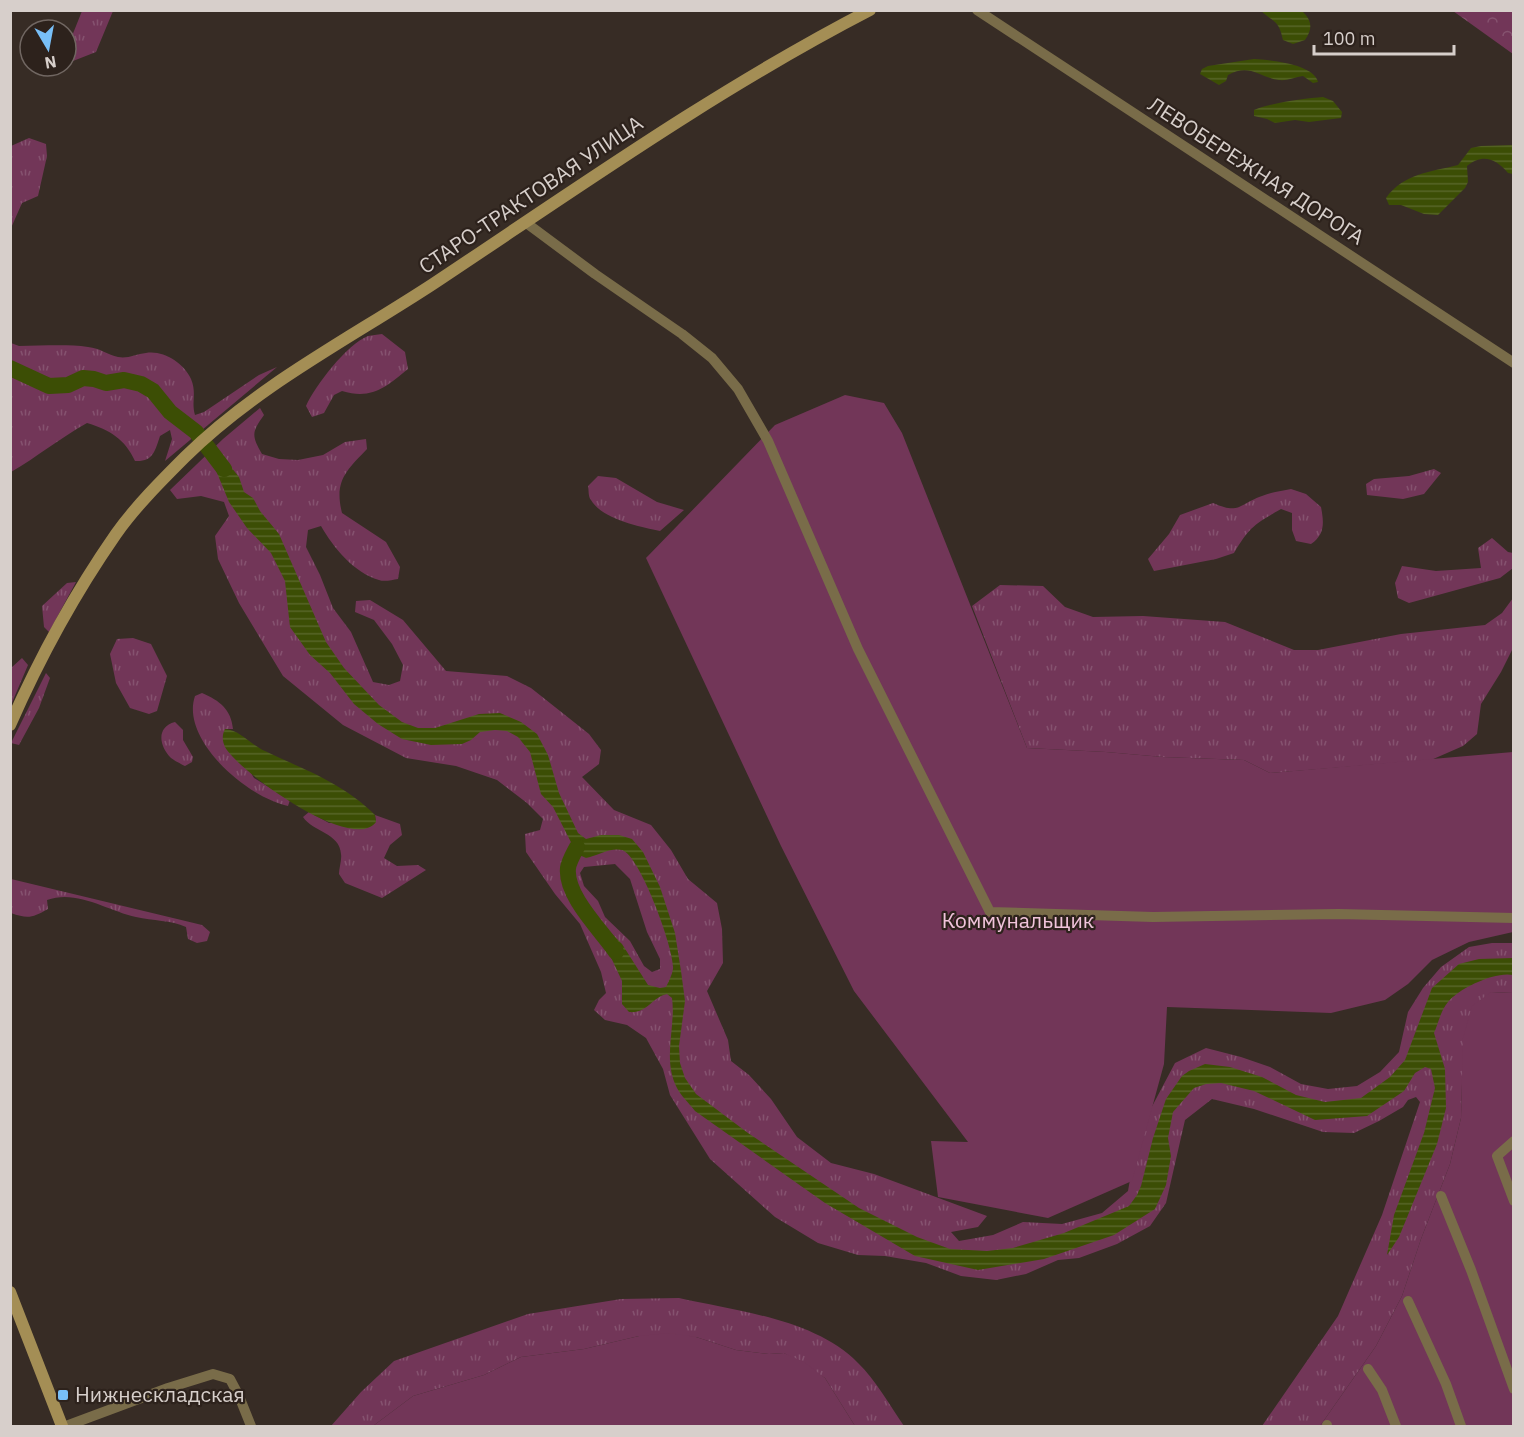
<svg xmlns="http://www.w3.org/2000/svg" width="1524" height="1437" viewBox="0 0 1524 1437" font-family="'IBM Plex Sans',sans-serif">
<defs>
<pattern id="grass-tufts" width="24" height="20" patternUnits="userSpaceOnUse" patternTransform="scale(1.5)"><rect width="24" height="20" fill="#723658"/><path d="M3 7l-1-3M5 7V3M7 7l1-3M15 17l-1-3M17 17v-4M19 17l1-3" fill="none" stroke="#85526f"/></pattern>
<pattern id="forest-crowns" width="20" height="18" patternUnits="userSpaceOnUse" patternTransform="scale(1.5)"><rect width="20" height="18" fill="#723658"/><path d="M2 6a3 3 0 1 1 6 0M12 15a3 3 0 1 1 6 0" fill="none" stroke="#85526f"/></pattern>
<pattern id="water-rules" width="6" height="5" patternUnits="userSpaceOnUse" patternTransform="scale(1.5)"><rect width="6" height="5" fill="#3c4e05"/><path d="M0 2.5h6" fill="none" stroke="#576628"/></pattern>
</defs>
<rect width="100%" height="100%" fill="#372c25"/>
<path fill="url(#grass-tufts)" fill-rule="evenodd" d="M 82,11 L 113,11 L 96,52 L 73,61 L 72,36 Z
M 29,138 L 46,144 L 47,156 L 38,196 L 22,203 L 11,228 L 11,146 Z
M 382,334 L 405,352 L 408,369 C 386,387 372,400 342,391 L 334,395 L 324,413 L 312,417 L 306,406 C 315,386 347,344 368,336 C 372,335 377,335 382,334 Z
M 11,343 L 19,346 C 42,346 66,344 88,347 C 100,348 108,355 118,357 C 128,359 136,354 146,353 C 163,350 184,363 191,379 C 197,393 191,402 195,415 L 204,412 L 259,375 L 277,367 L 165,461 L 172,439 L 170,430 L 160,436 C 155,451 153,462 135,461 C 125,439 110,430 87,423 C 60,438 37,457 11,472 Z
M 260,408 L 264,415 C 252,432 251,435 262,454 L 279,459 L 298,460 L 323,455 L 345,442 L 366,439 L 367,449 C 346,471 334,481 342,513 L 386,542 L 400,567 L 398,579 C 392,580 384,582 379,580 C 354,573 333,547 321,526 L 308,530 L 306,547 L 320,575 L 333,608 L 351,632 L 373,682 L 389,685 L 400,681 L 403,665 L 392,644 L 374,620 L 355,612 L 356,601 L 370,600 L 403,620 L 446,671 L 507,676 L 531,688 L 589,734 L 601,750 L 599,764 L 582,777 L 614,810 L 651,825 L 671,850 L 688,879 L 717,903 L 722,929 L 723,963 L 707,991 L 728,1040 L 731,1061 L 749,1075 L 771,1099 L 797,1137 L 831,1163 L 874,1174 L 987,1216 L 978,1227 L 951,1232 L 959,1241 L 993,1235 L 1023,1222 L 1062,1224 L 1102,1213 L 1128,1191 L 1138,1133 L 1175,1063 L 1206,1048 L 1241,1057 L 1270,1067 L 1301,1084 L 1328,1089 L 1357,1086 L 1380,1072 L 1399,1052 L 1408,1012 L 1423,988 L 1441,967 L 1469,947 L 1492,943 L 1513,943 L 1513,993 L 1491,992 L 1462,1083 L 1461,1118 L 1450,1164 L 1421,1239 L 1402,1296 L 1376,1346 L 1320,1426 L 1262,1426 L 1338,1316 L 1382,1215 L 1420,1102 L 1416,1097 L 1408,1100 L 1403,1107 L 1379,1121 L 1354,1133 L 1323,1132 L 1254,1109 L 1212,1099 L 1185,1120 L 1166,1203 L 1150,1226 L 1117,1244 L 1079,1258 L 1058,1260 L 1026,1274 L 996,1280 L 961,1276 L 926,1263 L 885,1256 L 858,1255 L 818,1243 L 775,1217 L 710,1159 L 670,1095 L 663,1069 L 646,1038 L 627,1025 L 605,1020 L 594,1010 L 599,1000 L 606,993 L 601,972 L 580,924 L 555,894 L 526,852 L 525,834 L 540,830 L 543,819 L 527,803 L 497,780 L 456,766 L 406,758 L 343,725 L 283,676 L 239,603 L 218,559 L 215,536 L 229,516 L 224,502 L 201,496 L 177,499 L 170,490 L 223,439 ZM 615,864 L 630,879 L 647,932 L 660,959 L 660,969 L 652,972 L 644,966 L 630,941 L 605,917 L 598,901 L 584,886 L 580,873 L 584,867 Z
M 1434,469 L 1441,473 L 1424,494 L 1403,499 L 1367,495 L 1366,484 L 1374,479 L 1409,476 Z
M 598,476 L 616,478 L 657,502 L 684,510 L 660,531 C 640,527 602,519 591,500 C 588,497 589,490 588,486 Z
M 1291,489 L 1306,494 L 1321,507 C 1324,523 1325,534 1311,544 L 1296,541 L 1292,530 L 1292,513 L 1281,509 C 1255,524 1250,526 1234,553 L 1216,559 L 1154,571 L 1148,559 L 1169,534 L 1180,515 L 1213,503 C 1240,515 1239,504 1262,496 C 1271,492 1282,491 1291,489 Z
M 1492,538 L 1508,552 L 1513,553 L 1513,568 L 1500,578 L 1409,603 L 1398,598 L 1395,583 L 1402,566 L 1436,571 L 1481,568 L 1478,548 Z
M 76,582 L 49,632 L 44,627 L 42,606 L 67,583 Z
M 1000,585 L 1043,586 L 1065,607 L 1093,617 L 1143,616 L 1225,622 L 1294,650 L 1318,650 L 1401,634 L 1485,625 L 1502,613 L 1513,598 L 1513,648 L 1501,672 L 1481,704 L 1477,734 L 1463,746 L 1431,760 L 1270,773 L 1244,760 L 1163,757 L 1106,752 L 1027,748 L 972,606 Z
M 133,638 L 151,644 L 167,676 L 157,711 L 149,714 L 130,708 L 116,683 L 110,654 L 117,639 Z
M 22,658 L 28,665 L 11,705 L 11,668 Z
M 46,673 L 50,678 L 39,708 L 19,745 L 11,743 Z
M 202,693 C 220,701 231,709 233,729 L 225,729 L 254,778 L 290,800 L 288,806 C 248,798 180,740 195,696 Z
M 175,722 L 183,730 L 183,740 L 193,757 L 192,762 L 185,766 C 181,764 175,761 171,758 C 159,746 156,727 175,722 Z
M 309,812 L 329,823 L 376,822 L 375,815 L 400,824 L 402,835 L 390,845 L 384,858 L 397,866 L 418,865 L 426,870 L 382,898 L 345,883 L 339,874 C 339,868 342,860 341,854 C 340,833 313,832 303,817 Z
M 11,879 L 202,925 L 210,932 L 207,941 L 197,943 L 188,939 L 186,927 C 171,920 153,921 136,917 C 108,911 77,889 47,900 L 48,909 C 32,918 28,919 11,913 Z
M 679,1298 C 737,1311 815,1319 858,1363 C 875,1379 891,1407 904,1426 L 855,1426 L 825,1378 L 784,1353 L 769,1354 L 736,1350 L 696,1337 L 639,1336 L 584,1349 L 521,1357 L 484,1375 L 413,1396 L 373,1426 L 331,1426 L 361,1392 L 394,1361 L 528,1314 L 621,1299 Z"/>
<path fill="url(#forest-crowns)" d="M 1453,11 L 1513,11 L 1513,54 Z"/>
<path fill="#723658" d="M 845,395 L 884,403 L 902,433 L 1027,748 L 1106,752 L 1163,757 L 1244,760 L 1270,773 L 1513,752 L 1513,932 L 1469,942 L 1432,960 L 1408,984 L 1385,1000 L 1331,1013 L 1167,1007 L 1164,1064 L 1132,1181 L 1048,1218 L 938,1197 L 931,1141 L 968,1142 L 854,991 L 781,846 L 646,558 L 775,425 Z
M 1491,992 L 1513,993 L 1513,1426 L 1320,1426 L 1376,1346 L 1402,1296 L 1421,1239 L 1450,1164 L 1461,1118 L 1463,1038 L 1472,1006 Z
M 669,1333 L 696,1337 L 736,1350 L 769,1354 L 784,1353 L 804,1362 L 825,1378 L 855,1426 L 373,1426 L 413,1396 L 484,1375 L 521,1357 L 584,1349 L 639,1336 Z"/>
<path fill="url(#water-rules)" d="M 1261,11 L 1302,11 C 1312,20 1313,29 1305,40 L 1293,44 L 1283,40 C 1279,21 1275,23 1261,11 Z
M 1254,59 C 1270,60 1314,64 1318,82 L 1313,83 L 1303,76 C 1295,77 1287,81 1279,80 C 1258,77 1250,63 1228,75 L 1226,81 L 1219,85 L 1200,74 L 1202,69 L 1208,66 Z
M 1323,97 L 1333,101 L 1342,112 L 1341,118 L 1309,122 L 1295,120 L 1275,123 L 1267,119 L 1254,116 L 1254,110 C 1270,103 1306,98 1323,97 Z
M 1513,145 L 1513,174 L 1508,173 C 1496,159 1483,153 1467,166 L 1468,182 L 1465,188 L 1438,215 L 1424,214 L 1401,205 L 1389,205 L 1386,198 C 1404,173 1431,172 1458,165 L 1471,148 L 1481,146 Z
M 215,447 L 239,477 L 244,492 L 253,498 L 260,511 L 279,534 L 326,642 L 344,668 L 379,705 L 402,722 L 418,728 L 435,728 L 479,714 L 500,713 L 521,722 L 537,734 L 548,755 L 559,793 L 578,833 L 586,839 L 601,835 L 619,835 L 632,839 L 643,852 L 660,887 L 675,933 L 681,971 L 685,1001 L 679,1046 L 680,1063 L 685,1078 L 696,1094 L 748,1133 L 859,1208 L 917,1237 L 950,1249 L 987,1251 L 1013,1248 L 1064,1233 L 1129,1206 L 1137,1195 L 1141,1186 L 1153,1138 L 1166,1099 L 1182,1076 L 1189,1071 L 1205,1064 L 1230,1067 L 1262,1077 L 1296,1095 L 1325,1102 L 1361,1098 L 1390,1077 L 1405,1060 L 1432,988 L 1459,964 L 1479,959 L 1513,958 L 1513,975 C 1496,971 1459,988 1448,1002 C 1441,1010 1438,1024 1434,1033 L 1445,1069 L 1446,1108 L 1437,1144 L 1399,1237 L 1387,1255 L 1394,1215 L 1424,1133 L 1435,1088 L 1431,1069 L 1425,1067 L 1415,1073 L 1404,1091 L 1367,1116 L 1315,1120 L 1254,1091 L 1221,1083 L 1206,1084 L 1194,1088 L 1173,1112 L 1168,1138 L 1171,1156 L 1166,1185 L 1155,1209 L 1114,1235 L 1044,1259 L 978,1270 L 915,1256 L 825,1203 L 695,1111 C 689,1103 681,1096 677,1088 C 662,1059 676,1028 672,998 L 667,994 C 652,997 647,1014 629,1012 L 622,1004 L 622,981 L 601,936 L 604,933 L 610,932 L 622,944 L 648,985 L 660,988 L 666,987 C 669,981 672,975 673,969 C 675,951 640,855 622,850 C 611,847 596,856 586,858 L 577,854 L 553,807 L 541,794 L 530,752 L 518,737 L 507,731 L 495,730 L 480,732 L 471,740 L 462,744 L 431,745 L 402,739 L 378,724 L 354,704 L 330,673 L 310,655 L 290,627 L 285,581 L 271,553 L 247,528 L 229,502 L 208,451 Z
M 225,729 C 240,730 251,745 265,751 C 305,770 343,783 375,815 L 376,822 C 353,854 239,772 225,747 C 222,740 222,735 225,729 Z"/>
<g fill="none" stroke-linecap="round" stroke-linejoin="round">
<path stroke="#3c4e05" stroke-width="16" d="M 10,368 L 49,386 L 68,385 L 83,378 L 94,379 L 106,383 L 124,380 L 141,384 L 153,391 L 170,412 L 196,432 L 224,469
M 577,847 C 574,853 569,861 568,868 C 565,896 602,931 616,952"/>
<path stroke="#796c49" stroke-width="10" d="M 977,10 L 1514,363
M 525,222 L 595,274 L 682,334 L 712,358 L 738,389 L 768,441 L 858,649 L 990,912 L 1153,917 L 1338,914 L 1514,918
M 1514,1141 L 1497,1156 L 1514,1201
M 1441,1196 L 1471,1270 L 1514,1389
M 1408,1301 L 1446,1384 L 1461,1426
M 1368,1369 L 1382,1390 L 1396,1426
M 1327,1425 L 1327,1426
M 66,1426 L 168,1388 L 213,1374 L 230,1379 L 239,1396 L 251,1426"/>
<path stroke="#a48e55" stroke-width="12" d="M 10,725 C 39,659 75,593 116,534 C 135,507 161,481 185,457 C 257,386 349,339 433,284 C 576,189 717,89 870,10
M 10,1292 L 62,1426"/>
</g>
<rect fill="#78bff7" stroke="#2d221c" stroke-width="2" x="57" y="1389" width="12" height="12" rx="3"/>
<g text-anchor="middle" stroke-width="4.5" stroke-linejoin="round" paint-order="stroke">
<g font-size="21" fill="#d7cfcb" stroke="#2d221c">
<text transform="translate(1256 171) rotate(33)" y="7">ЛЕВОБЕРЕЖНАЯ ДОРОГА</text>
<text transform="translate(531 195) rotate(-34)" y="7">СТАРО-ТРАКТОВАЯ УЛИЦА</text>
</g>
<g font-size="21" fill="#f1c4db" stroke="#2d221c">
<text x="1018" y="928">Коммунальщик</text>
</g>
<g font-size="21" fill="#d7cfcb" stroke="#2d221c" text-anchor="start">
<text x="75" y="1402">Нижнескладская</text>
</g>
</g>
<rect width="1524" height="1437" fill="none" stroke="#d7cfcb" stroke-width="24"/>
<g transform="translate(48 48) rotate(170)"><circle r="28" fill="#2d221c" stroke="#716762" stroke-width="1.5"/>
<path d="M0-4.5L10 22L0 15L-10 22Z" fill="#78bff7"/>
<text y="-9" font-size="16" font-weight="bold" text-anchor="middle" fill="#d7cfcb">N</text>
</g>
<path d="M1314 45v9h140v-9" fill="none" stroke="#d7cfcb" stroke-width="3"/>
<text x="1323" y="45" font-size="18" fill="#d7cfcb" stroke="#2d221c" stroke-width="4.5" paint-order="stroke">100 m</text>
</svg>
